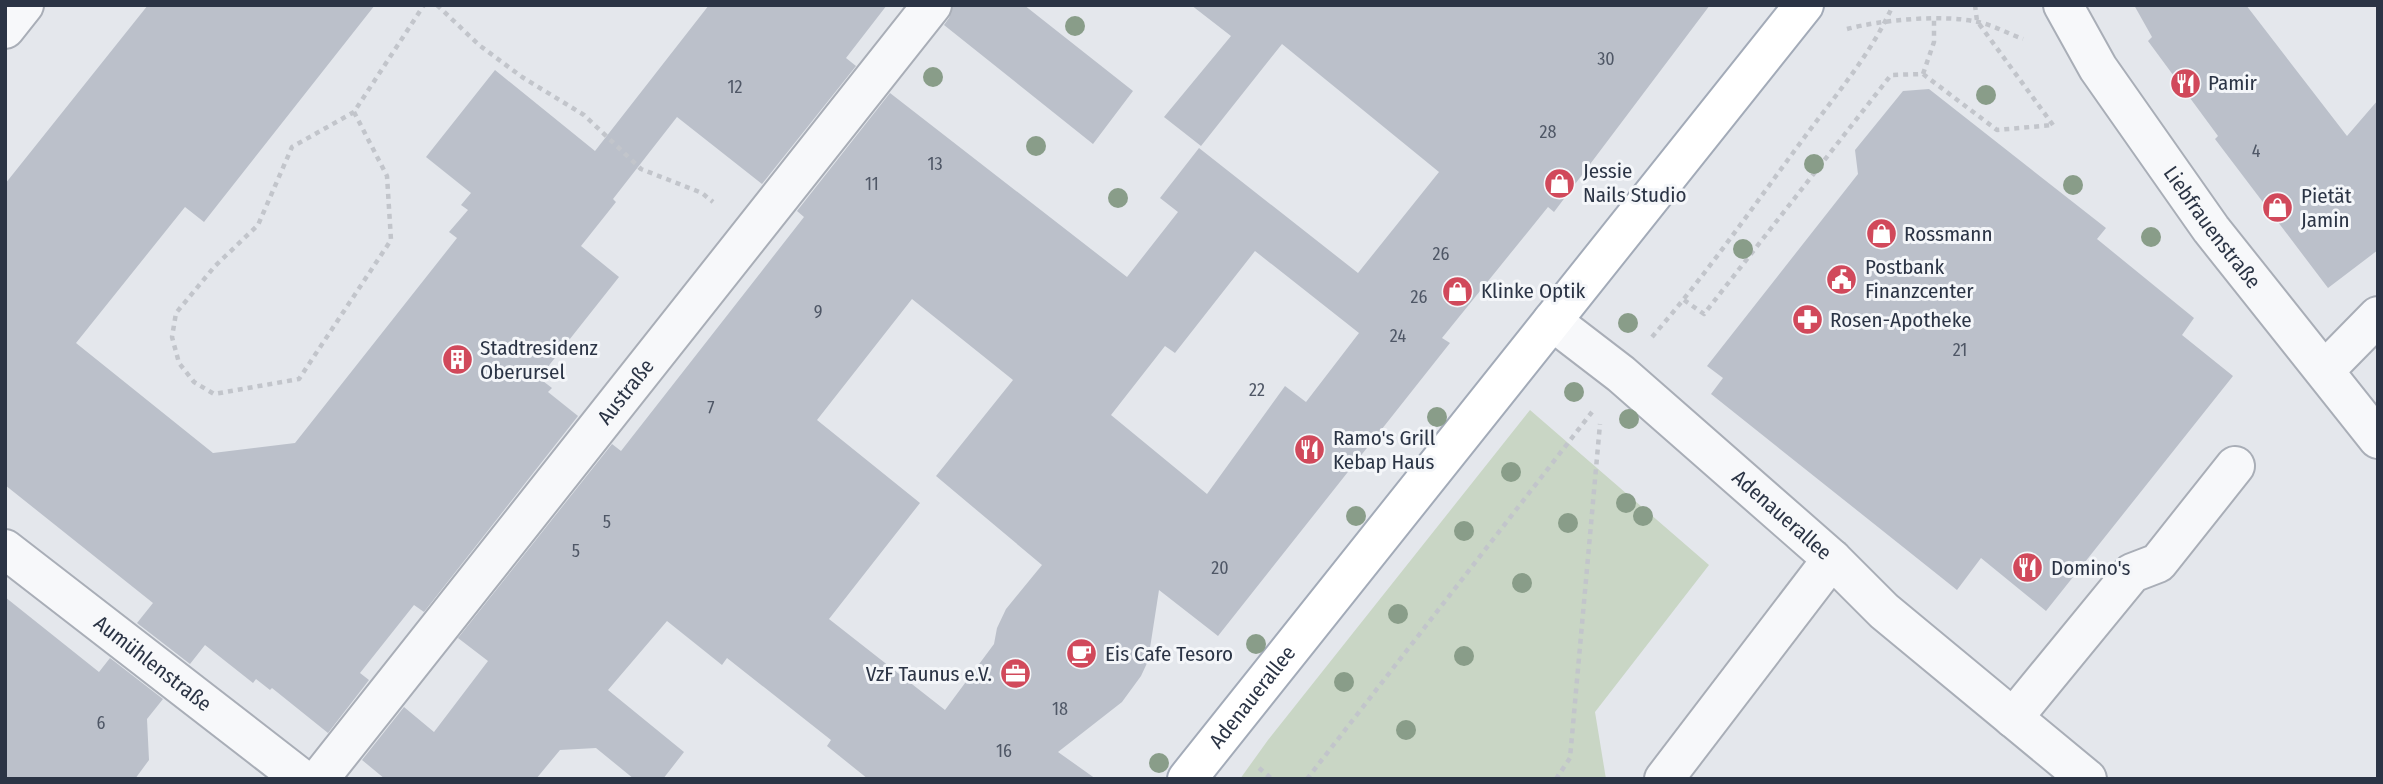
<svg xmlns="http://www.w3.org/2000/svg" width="2383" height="784" viewBox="0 0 2383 784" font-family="'Fira Sans Condensed',sans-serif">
<rect width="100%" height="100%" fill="#e4e7ec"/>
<path fill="#c9d6c5" d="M 1530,410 L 1709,565 L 1595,712 L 1606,779 L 1240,779 L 1268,740 Z"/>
<path fill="#bbc0ca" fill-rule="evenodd" d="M 148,5 L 375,5 L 204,222 L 185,207 L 76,343 L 213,453 L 295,443 L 457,238 L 449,232 L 468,210 L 461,205 L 471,193 L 426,157 L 495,70 L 595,151 L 709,5 L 887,5 L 846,58 L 856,66 L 762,184 L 677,117 L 613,199 L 616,202 L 581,246 L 619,277 L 539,378 L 552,388 L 548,392 L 578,416 L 424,612 L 414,605 L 360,673 L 369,680 L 328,733 L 272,688 L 270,690 L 256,679 L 253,683 L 205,645 L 190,664 L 137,623 L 153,603 L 5,485 L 5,184 Z
M 953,5 L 1024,5 L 1133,91 L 1093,144 L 944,25 L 949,18 Z
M 1191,5 L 1710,5 L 1554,212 L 1548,207 L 1442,338 L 1450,343 L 1218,636 L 1159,590 L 1148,661 L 1141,676 L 1122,702 L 1058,752 L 1096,779 L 868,779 L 827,746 L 831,740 L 727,658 L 722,665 L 667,621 L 608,690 L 684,752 L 663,779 L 634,779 L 596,748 L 560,750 L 536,779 L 385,779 L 362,760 L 404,707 L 434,732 L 488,661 L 458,638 L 612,444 L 621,451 L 804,217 L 797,211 L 890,93 L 1127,277 L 1178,212 L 1160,198 L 1199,148 L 1358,273 L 1439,172 L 1282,44 L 1201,146 L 1164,117 L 1231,36 ZM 1255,251 L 1359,333 L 1306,402 L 1285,386 L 1207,494 L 1111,415 L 1165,346 L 1175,353 ZM 912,299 L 1013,380 L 936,476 L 1042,565 L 1006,609 L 997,628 L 994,644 L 945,710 L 829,619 L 920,503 L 817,420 Z
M 2134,5 L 2246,5 L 2347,136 L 2378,100 L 2378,250 L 2328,288 L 2215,139 L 2218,136 L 2148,41 L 2152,37 Z
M 1929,89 L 2106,228 L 2097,239 L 2194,318 L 2182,335 L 2233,376 L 2046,611 L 1981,558 L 1957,590 L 1711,394 L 1723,378 L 1707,366 L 1858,174 L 1855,150 L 1903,91 Z
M 5,597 L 99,672 L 110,658 L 163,699 L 147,719 L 149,760 L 135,779 L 5,779 Z"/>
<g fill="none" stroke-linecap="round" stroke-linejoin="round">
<defs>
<g id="minor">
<path id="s1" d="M 2063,5 L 2098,68 L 2211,229 L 2378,439"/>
<path d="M 5,29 L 24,5"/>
<path id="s2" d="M 1552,321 L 1621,374 L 1832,559 L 1884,611 L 2087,779"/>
<path d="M 2325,370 L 2378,316"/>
<path id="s3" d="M 5,549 L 302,779"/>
<path d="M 2013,718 L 2132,573 L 2158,563 L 2235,466"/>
<path id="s4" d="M 319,779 L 932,5"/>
<path d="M 1664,779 L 1832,559"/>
</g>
<g id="major">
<path id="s5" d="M 1187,779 L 1804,5"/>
</g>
</defs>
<use href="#minor" stroke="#a9aeb7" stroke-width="42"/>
<use href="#major" stroke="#a3abb8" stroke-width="42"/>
<path stroke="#c2c5cb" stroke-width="4.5" stroke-dasharray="5 5" stroke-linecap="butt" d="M 437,5 L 479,45 L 522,77 L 584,115 L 641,169 L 702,193 L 713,202
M 1975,5 L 1977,21 L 2053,125
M 1847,29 C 1880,20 1944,14 1978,22 C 1993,25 2009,34 2023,39
M 1923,74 L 1934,42 L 1934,18
M 354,112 L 387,176 L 391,240 L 299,379 L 214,394 L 194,382 L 179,363 L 172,337 L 176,313 L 215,266 L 258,225 L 292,147 L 354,112 L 424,5
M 1684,300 L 1704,314 L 1891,75 L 1923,74 L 1997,130 L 2053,125
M 1652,337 C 1706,275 1752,208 1801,142 C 1833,98 1871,55 1893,5
M 1259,768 L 1272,779
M 1307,779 L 1592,412
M 1556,779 L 1570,758 L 1600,424"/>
<use href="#minor" stroke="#f7f8fa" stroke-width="38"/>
<use href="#major" stroke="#fff" stroke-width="38"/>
</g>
<g fill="#899d89">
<circle cx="1075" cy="26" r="10"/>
<circle cx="933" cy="77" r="10"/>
<circle cx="1986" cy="95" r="10"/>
<circle cx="1036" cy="146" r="10"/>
<circle cx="1814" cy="164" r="10"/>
<circle cx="2073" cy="185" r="10"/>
<circle cx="1118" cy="198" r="10"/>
<circle cx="2151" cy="237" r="10"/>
<circle cx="1743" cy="249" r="10"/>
<circle cx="1628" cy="323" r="10"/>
<circle cx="1574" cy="392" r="10"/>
<circle cx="1437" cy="417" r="10"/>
<circle cx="1629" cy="419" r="10"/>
<circle cx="1511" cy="472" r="10"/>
<circle cx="1626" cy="503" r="10"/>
<circle cx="1356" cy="516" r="10"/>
<circle cx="1643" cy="516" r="10"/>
<circle cx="1568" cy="523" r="10"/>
<circle cx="1464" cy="531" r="10"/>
<circle cx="1522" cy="583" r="10"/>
<circle cx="1398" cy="614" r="10"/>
<circle cx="1256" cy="644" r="10"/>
<circle cx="1464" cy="656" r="10"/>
<circle cx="1344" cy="682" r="10"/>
<circle cx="1406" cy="730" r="10"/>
<circle cx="1159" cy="763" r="10"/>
</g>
<defs>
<symbol id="restaurant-disc" viewBox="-11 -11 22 22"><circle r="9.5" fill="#d1495b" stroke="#f4f6f9"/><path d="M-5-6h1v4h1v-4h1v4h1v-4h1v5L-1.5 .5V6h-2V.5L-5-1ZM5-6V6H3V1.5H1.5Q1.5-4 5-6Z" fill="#fff"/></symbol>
<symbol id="shop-disc" viewBox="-11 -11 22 22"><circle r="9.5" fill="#d1495b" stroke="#f4f6f9"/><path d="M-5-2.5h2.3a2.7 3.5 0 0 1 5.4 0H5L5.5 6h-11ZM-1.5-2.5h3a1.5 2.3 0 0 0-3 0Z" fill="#fff"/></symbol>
<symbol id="civic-disc" viewBox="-11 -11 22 22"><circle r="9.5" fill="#d1495b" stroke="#f4f6f9"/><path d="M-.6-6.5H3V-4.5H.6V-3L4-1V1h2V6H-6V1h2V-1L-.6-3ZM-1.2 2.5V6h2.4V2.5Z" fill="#fff"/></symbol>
<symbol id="pharmacy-disc" viewBox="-11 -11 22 22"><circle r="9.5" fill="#d1495b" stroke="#f4f6f9"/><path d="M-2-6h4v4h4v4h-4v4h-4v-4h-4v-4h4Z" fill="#fff"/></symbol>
<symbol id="building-disc" viewBox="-11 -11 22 22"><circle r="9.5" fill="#d1495b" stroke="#f4f6f9"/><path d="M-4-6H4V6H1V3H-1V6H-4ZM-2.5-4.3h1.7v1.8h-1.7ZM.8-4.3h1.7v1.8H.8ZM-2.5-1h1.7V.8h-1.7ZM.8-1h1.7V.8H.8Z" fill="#fff"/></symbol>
<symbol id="cafe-disc" viewBox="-11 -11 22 22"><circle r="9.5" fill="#d1495b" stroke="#f4f6f9"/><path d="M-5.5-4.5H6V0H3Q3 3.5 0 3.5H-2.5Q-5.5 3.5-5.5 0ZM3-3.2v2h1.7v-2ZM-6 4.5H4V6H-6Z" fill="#fff"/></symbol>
<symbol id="office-disc" viewBox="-11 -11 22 22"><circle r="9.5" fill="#d1495b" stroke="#f4f6f9"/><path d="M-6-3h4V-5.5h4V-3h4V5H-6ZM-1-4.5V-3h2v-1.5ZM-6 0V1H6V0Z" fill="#fff"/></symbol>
</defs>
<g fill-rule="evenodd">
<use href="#restaurant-disc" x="2168" y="66" width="35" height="35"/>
<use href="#shop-disc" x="1542" y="166" width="35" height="35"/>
<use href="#shop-disc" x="2260" y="190" width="35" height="35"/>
<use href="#shop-disc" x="1864" y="216" width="35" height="35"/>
<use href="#civic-disc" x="1824" y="262" width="35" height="35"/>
<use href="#shop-disc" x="1440" y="274" width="35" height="35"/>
<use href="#pharmacy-disc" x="1790" y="302" width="35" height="35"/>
<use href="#building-disc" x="440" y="342" width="35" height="35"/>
<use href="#restaurant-disc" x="1292" y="432" width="35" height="35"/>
<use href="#restaurant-disc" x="2010" y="550" width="35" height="35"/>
<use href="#cafe-disc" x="1064" y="636" width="35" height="35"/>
<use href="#office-disc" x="998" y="656" width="35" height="35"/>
</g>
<g text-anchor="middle" stroke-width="6" stroke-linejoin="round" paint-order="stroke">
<g font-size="18" fill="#4f5766">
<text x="1606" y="65">30</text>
<text x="735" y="93">12</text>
<text x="1548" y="138">28</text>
<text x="2256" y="157">4</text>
<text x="935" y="170">13</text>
<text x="872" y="190">11</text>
<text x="1441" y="260">26</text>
<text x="1419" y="303">26</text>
<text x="818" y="318">9</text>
<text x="1398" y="342">24</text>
<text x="1960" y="356">21</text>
<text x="1257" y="396">22</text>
<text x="711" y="414">7</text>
<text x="607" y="528">5</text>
<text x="576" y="557">5</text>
<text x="1220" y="574">20</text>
<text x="1060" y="715">18</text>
<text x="101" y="729">6</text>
<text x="1004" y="757">16</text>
</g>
<g font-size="21" fill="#2b3445" stroke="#f4f6f9" text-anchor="start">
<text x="2208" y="90">Pamir</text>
<text x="1583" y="178">Jessie<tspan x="1583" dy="24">Nails Studio</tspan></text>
<text x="2301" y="203">Pietät<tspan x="2301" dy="24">Jamin</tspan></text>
<text x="1904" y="241">Rossmann</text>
<text x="1865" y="274">Postbank<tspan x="1865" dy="24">Finanzcenter</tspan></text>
<text x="1481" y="298">Klinke Optik</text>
<text x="1830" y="327">Rosen-Apotheke</text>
<text x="480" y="355">Stadtresidenz<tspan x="480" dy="24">Oberursel</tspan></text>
<text x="1333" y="445">Ramo's Grill<tspan x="1333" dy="24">Kebap Haus</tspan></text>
<text x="2051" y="575">Domino's</text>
<text x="1105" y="661">Eis Cafe Tesoro</text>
<text x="992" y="681" text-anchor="end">VzF Taunus e.V.</text>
</g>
<g font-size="21" fill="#2b3445" stroke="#f4f6f9">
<text dy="7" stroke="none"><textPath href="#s1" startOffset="268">Liebfrauenstraße</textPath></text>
<text dy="7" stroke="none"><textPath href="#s4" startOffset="494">Austraße</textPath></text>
<text dy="7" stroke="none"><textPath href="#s2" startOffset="301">Adenauerallee</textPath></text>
<text dy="7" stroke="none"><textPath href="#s3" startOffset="187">Aumühlenstraße</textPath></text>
<text dy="7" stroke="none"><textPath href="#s5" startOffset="105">Adenauerallee</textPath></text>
</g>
</g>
<rect width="2383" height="784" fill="none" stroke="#2b3445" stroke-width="14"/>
</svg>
